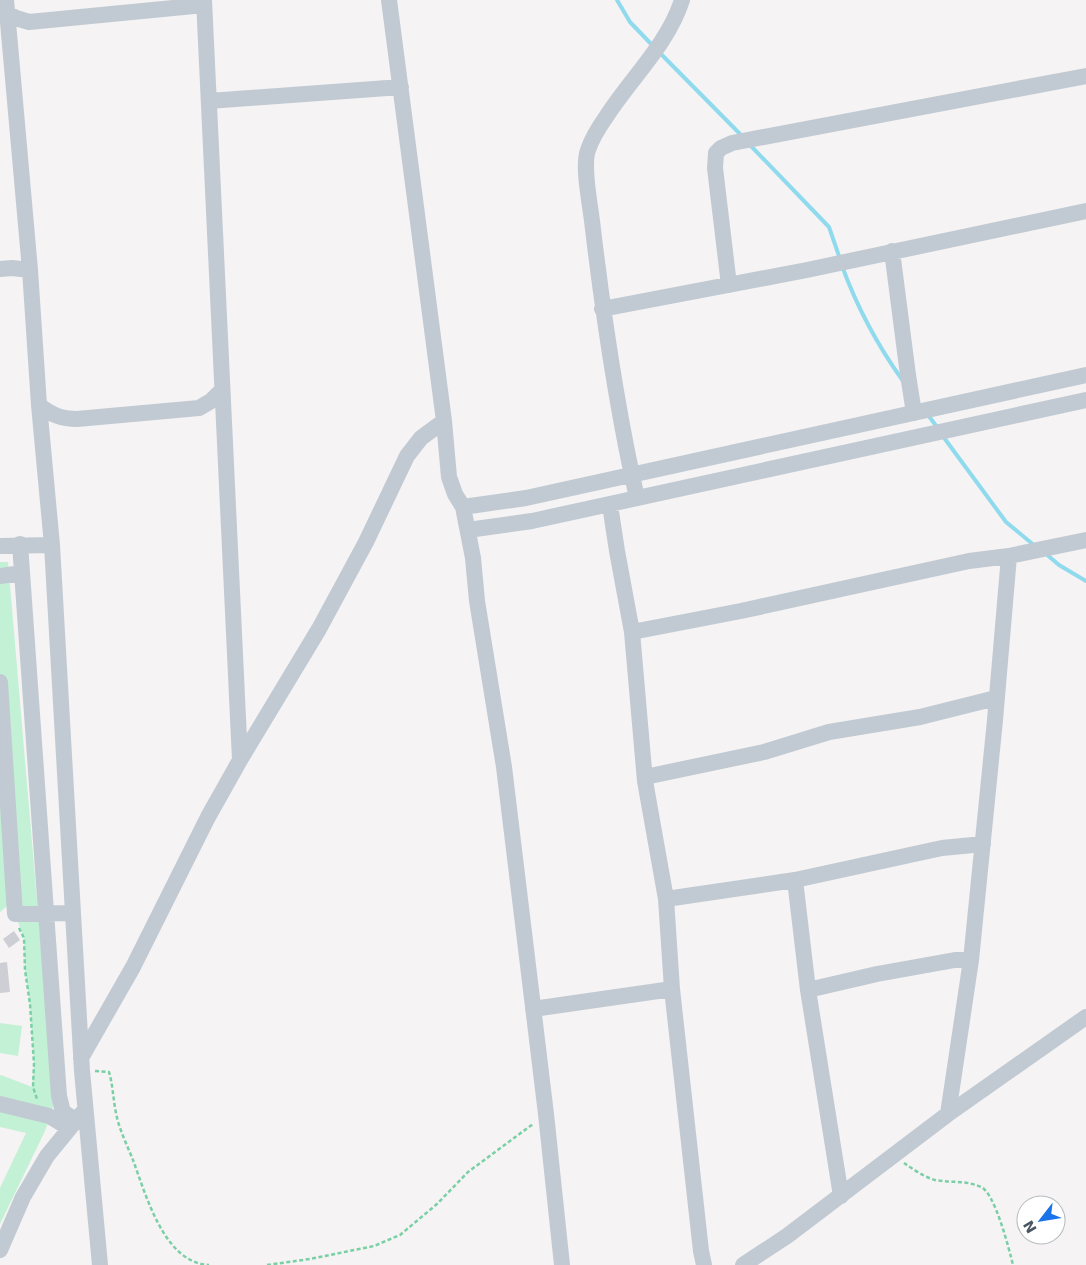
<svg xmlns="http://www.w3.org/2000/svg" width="1086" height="1265" viewBox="0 0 1086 1265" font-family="'DejaVu Sans',sans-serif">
<rect width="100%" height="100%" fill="#f5f3f3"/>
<path fill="#c3f1d5" d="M 0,562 L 8,562 L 45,994 L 53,1106 L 45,1131 L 0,1224 L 0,1188 L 26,1133 L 0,1127 L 0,1076 L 1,1075 L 32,1087 L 34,1064 L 30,1004 L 25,970 L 24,938 L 15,914 L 14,900 L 0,912 Z
M 0,1023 L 22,1026 L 18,1056 L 0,1053 Z"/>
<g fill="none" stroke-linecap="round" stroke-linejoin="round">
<path stroke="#90daee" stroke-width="4" d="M 617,0 L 630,22 L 654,47
M 659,52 L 742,136
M 750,145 L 829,227 L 840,259
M 842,266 C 857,307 878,346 903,381
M 928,415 L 937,427
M 942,435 L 1006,522 L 1035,546
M 1045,553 L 1059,565 L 1086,581"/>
</g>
<path fill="#cdcfd5" d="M 14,931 L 20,940 L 9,948 L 3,939 Z
M 7,962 L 10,992 L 0,993 L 0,963 Z"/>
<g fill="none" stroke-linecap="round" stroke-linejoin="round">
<path stroke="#7ad0a6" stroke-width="2.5" stroke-dasharray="4 2.5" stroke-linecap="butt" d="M 19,928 L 24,938 L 25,970 L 30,1004 L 34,1064 L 33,1087 L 37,1099
M 95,1071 L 109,1072 C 113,1085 113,1099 116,1113 C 119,1129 127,1145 133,1160 C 146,1195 164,1263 209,1265
M 904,1163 C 913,1169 924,1177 935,1180 C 950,1183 966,1180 981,1187 C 995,1193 1009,1249 1013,1265
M 267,1265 L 310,1259 L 374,1246 L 400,1235 L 437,1204 L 468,1172 L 533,1124"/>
<path stroke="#c1cad2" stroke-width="16" d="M 6,0 L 30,270 L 39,405 L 52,545 L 82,1071 L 100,1265
M 204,0 L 240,760
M 389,0 L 444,421 L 449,477 L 455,494 L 463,507 L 473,558 L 477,601 L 504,767 L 546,1114 L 562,1265
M 7,13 L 16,18 L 29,22 L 204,5
M 209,101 L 401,87
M 892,251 L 908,375 L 914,413
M 0,269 L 12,268 L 30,270
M 729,285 L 715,168 L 716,153 L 721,148 L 732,143 L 1086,76
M 602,309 L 807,270 L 1086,211
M 39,405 C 51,415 62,419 77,419 L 199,408 L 211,401 L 222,390
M 637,498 C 616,406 603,314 592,221 C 590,203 582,166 588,150 C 592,138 599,127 606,117 C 631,78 668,44 682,0
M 610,505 L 617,551 L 632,632 L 741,611 L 969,561 L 1009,556 L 1086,540
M 463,507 L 526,498 L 1086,375
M 468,530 L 532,521 L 1086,400
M 20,544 L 59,1096 L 63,1112 L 76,1120
M 0,546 L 52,545
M 0,576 L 22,573
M 0,682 L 15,914 L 73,913
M 645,781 L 650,776 L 764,752 L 829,732 L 920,717 L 996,698
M 795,880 L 942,848 L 983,844
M 666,899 L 795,880 L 808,990 L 841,1196
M 672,989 L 701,1251 L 704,1265
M 808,990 L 877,974 L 955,960 L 971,960
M 533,1009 L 672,989 L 666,899 L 645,781 L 632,632
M 81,1058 L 133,967 L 208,817 L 240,760 L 319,629 L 366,542 L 407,456 L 421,438 L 444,421
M 0,1104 L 49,1116 L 69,1128
M 948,1114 L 971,960 L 995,720 L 1009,556
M 0,1250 L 23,1197 L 47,1156 L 83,1112
M 743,1265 L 787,1236 L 948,1114 L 1086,1017"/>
</g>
<g transform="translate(1041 1220) rotate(239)"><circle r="24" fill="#ffffff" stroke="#b7bbc0"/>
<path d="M0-4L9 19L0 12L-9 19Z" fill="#1a73e8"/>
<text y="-8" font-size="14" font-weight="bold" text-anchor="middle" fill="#4a5661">N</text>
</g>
</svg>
